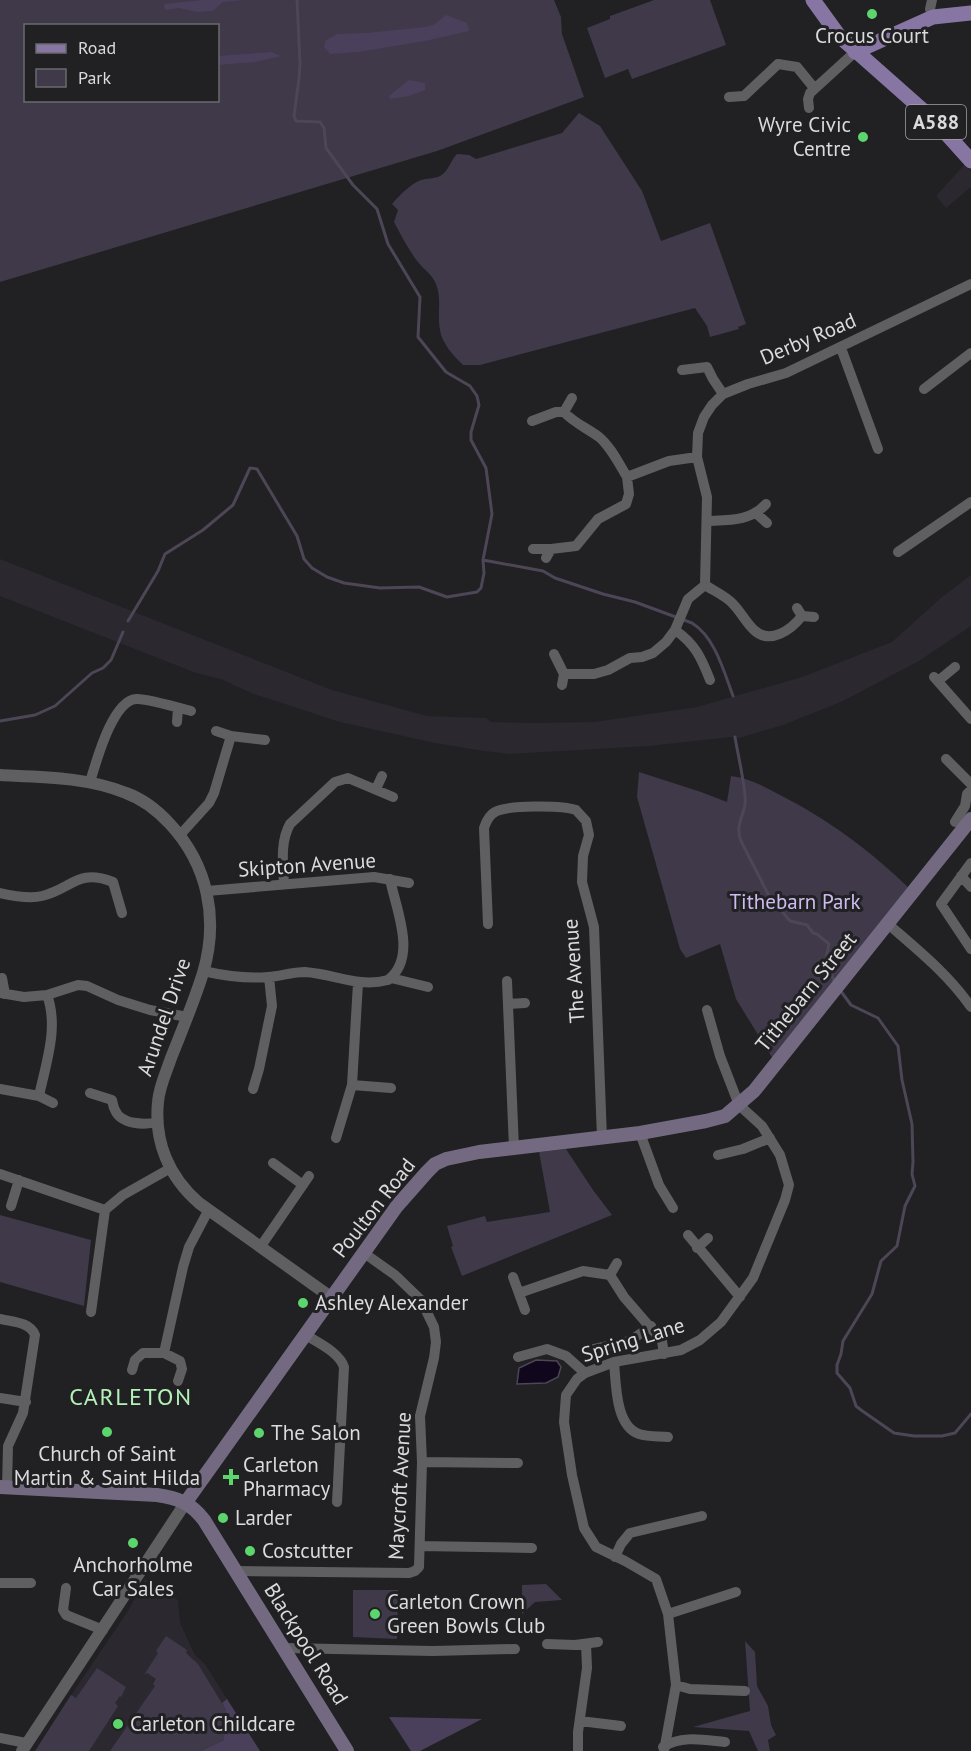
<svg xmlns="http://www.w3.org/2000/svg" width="971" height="1751" viewBox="0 0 971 1751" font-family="'PT Sans',sans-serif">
<rect width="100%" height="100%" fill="#212023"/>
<path fill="#2b2830" d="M 965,164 L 971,171 L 971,187 L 946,208 L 936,196 Z
M 0,559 L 332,690 L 427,716 L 486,718 L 491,722 L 536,723 L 594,722 L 697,707 L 802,677 L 892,642 L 942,597 L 971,575 L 971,626 L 919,661 L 841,702 L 783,725 L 739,738 L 731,737 L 649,746 L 509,754 L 484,751 L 435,743 L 340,722 L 251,693 L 221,679 L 196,673 L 0,596 Z
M 145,1579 L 178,1600 L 180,1623 L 195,1655 L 205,1664 L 260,1751 L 86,1751 L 61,1710 L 128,1611 Z"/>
<path fill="#3f394a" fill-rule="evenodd" d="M 0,0 L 554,0 L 561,17 L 562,34 L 584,97 L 437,151 L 0,282 ZM 26,26 L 218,26 L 218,100 L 26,100 Z
M 654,0 L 710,0 L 726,45 L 632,79 L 628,69 L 605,78 L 587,28 L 610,19 L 610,16 Z
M 579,113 L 600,126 L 642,191 L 661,241 L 710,223 L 746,324 L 738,327 L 739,329 L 710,337 L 707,326 L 695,308 L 480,365 L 463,365 C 454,356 442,344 440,330 C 437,314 442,299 436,284 C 432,274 424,270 418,262 C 409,251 401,235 394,222 L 398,210 L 392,204 C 400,195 409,185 421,180 C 427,178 434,179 440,176 C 449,171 450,161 457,154 L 469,155 L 476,159 L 562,133 Z
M 639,772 L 701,792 L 727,802 L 731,776 C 749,778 763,786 778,794 C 830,820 872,852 913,892 L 776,1064 L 736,999 L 720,944 L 686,958 L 680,949 L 637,797 Z
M 566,1149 L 593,1190 L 612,1215 L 462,1276 L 451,1247 L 453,1246 L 447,1226 L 485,1216 L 487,1222 L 550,1212 L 539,1152 Z
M 0,1215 L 91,1240 L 84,1306 L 0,1282 Z
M 546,1584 L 562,1600 L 535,1602 L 522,1614 L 522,1585 Z
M 353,1590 L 398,1590 L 397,1639 L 353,1637 Z
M 166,1636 L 187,1650 L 186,1653 L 198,1664 L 226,1710 L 227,1735 L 224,1740 L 201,1751 L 110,1751 L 155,1686 L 153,1684 L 156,1679 L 147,1673 L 144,1675 L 158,1653 L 156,1651 Z
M 745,1641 L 755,1652 L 757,1686 L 768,1706 L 771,1725 L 776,1735 L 768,1740 L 770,1751 L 758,1751 L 749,1731 L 693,1727 L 750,1711 Z
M 97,1668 L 126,1687 L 121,1697 L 120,1696 L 115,1703 L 118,1706 L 89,1751 L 35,1751 L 71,1695 L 76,1698 Z"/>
<path fill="#4a405b" d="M 203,0 L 245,0 L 223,2 L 213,11 L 197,12 L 179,8 L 165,10 L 164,4 Z
M 446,15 L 467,23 L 469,31 L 425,41 L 359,52 L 330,54 L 324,47 L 326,40 L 337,34 L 366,33 L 426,27 L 435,24 Z
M 271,52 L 281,56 L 255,62 L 218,65 L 218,56 Z
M 409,80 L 425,83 L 425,90 L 409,96 L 390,99 L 389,96 Z
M 227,1699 L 260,1751 L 201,1751 L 224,1740 L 226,1710 L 222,1703 Z
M 389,1717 L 482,1719 L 420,1751 L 411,1751 Z"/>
<path fill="#10071d" stroke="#4d4656" stroke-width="1.5" d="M 536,1360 L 557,1361 L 561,1367 L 558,1377 L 546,1383 L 517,1384 L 519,1368 Z"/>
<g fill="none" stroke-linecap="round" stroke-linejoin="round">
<path stroke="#4d4656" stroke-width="3" d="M 297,0 L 300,63 L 299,79 L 294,116 L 296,121 L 320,122 L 324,128 L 326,148 L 353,185 L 377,209 L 388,244 L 420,297 L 418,337 L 446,372 L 470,386 L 477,396 L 479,405 L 471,432 L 471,440 L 486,468 L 492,514 L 483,560 L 543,571 L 555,578 L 603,594 L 635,602 L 692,623 C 715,637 724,672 733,696
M 128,621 L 158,571 L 165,554 L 203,530 L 233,505 L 250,468 L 257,469 L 297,536 L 304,559 L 312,568 L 327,577 L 344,583 L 380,588 L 419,587 L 447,597 L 477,592 L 481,588 L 484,573 L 483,560
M 0,721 L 35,715 L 55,706 L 92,673 L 103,668 L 111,660 L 123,632
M 735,737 C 737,751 747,792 745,804 C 743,818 735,826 741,841 L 768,894 L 790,921 L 807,925 L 813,933 L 817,934 L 829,944 L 825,963 L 835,982
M 840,990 L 851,1005 L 878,1018 L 898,1046 L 902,1080 L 912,1124 L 913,1162 L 912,1174 L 915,1186 L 905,1206 L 897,1246 L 881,1261 L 872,1294 L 843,1341 L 841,1354 L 837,1365 L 837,1373 L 850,1388 L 856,1406 L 861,1410 L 894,1433 L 914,1436 L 942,1436 L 955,1433 L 971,1414"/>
<path stroke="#5f5e61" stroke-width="10" d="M 932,0 L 930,9 L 933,17
M 729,97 L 744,96 L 778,64 L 797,67 L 814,88
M 809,108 L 808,99 L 810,93 L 855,52
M 841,348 L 878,449
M 682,370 L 707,367 L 713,379 L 723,394
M 924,389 L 971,353
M 564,412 L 572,398
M 532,421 L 556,412 L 564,412 C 574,423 587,428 599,437 C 611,447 619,464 627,477
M 757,514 L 767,523
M 708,521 C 730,520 751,521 766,504
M 533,549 L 551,549
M 898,552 L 971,502
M 546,558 L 551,549 L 576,546 L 598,519 L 626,504 L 629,494 L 627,477 L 669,461 L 697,457
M 705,585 C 714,591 726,596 733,604 C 741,612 746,623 754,630 C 770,645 791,630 802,616 L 797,608
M 802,616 L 814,617
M 675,630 C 695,644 701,657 710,680
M 554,654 L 564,674 L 562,685
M 564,674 L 594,674 L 608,670 L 630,658 L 642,657 L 653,653 L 666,642 L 675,630 L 688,599 L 705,585 L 707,497 L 697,457 L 698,433 L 704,417 L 712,405 L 723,394 L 748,384 L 786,373 L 971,284
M 934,677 L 971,719
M 938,681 L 955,667
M 177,722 L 178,708
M 216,731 L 231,736
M 946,759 L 971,784
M 90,782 C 96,763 112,701 136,699 C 145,698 180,708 191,711
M 376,789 L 382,776
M 955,822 L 965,806 L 967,794 L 971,790
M 180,835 L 209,803 L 214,793 L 231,736 L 265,740
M 971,863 L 941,904 L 971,949
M 961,876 L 971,887
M 284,884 C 283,863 280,842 290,824 L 335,782 L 348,778 L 393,797
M 207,891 L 374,877 L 409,883
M 0,893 C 13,896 29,899 42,896 C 72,889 77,868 113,882 L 122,913
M 488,924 L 484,828 C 486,822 489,815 495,812 C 507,805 562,805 576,810 L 586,821 L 589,835 L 583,856 L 582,882 L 594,927 L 602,1138
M 888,924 C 918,950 948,974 971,1007
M 203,971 C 225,976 245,979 268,977 C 281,976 292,972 305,972 C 335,974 358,988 388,980 C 418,957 396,910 390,879
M 2,978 L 5,994
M 391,978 L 428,987
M 507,981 L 514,1148
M 0,993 L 24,997 L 47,995 L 78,985 L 87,986 L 118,1000 L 150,1010 L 187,1017
M 508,1004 L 525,1003
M 352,1085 L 391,1088
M 0,1089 L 39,1096 L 53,1103
M 253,1089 L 259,1069 L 272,1006 L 269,977
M 90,1093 L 112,1100 C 113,1103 113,1107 115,1110 C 121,1125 145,1125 158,1122
M 39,1096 C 46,1063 59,1027 47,995
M 640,1133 L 659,1185 L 673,1208
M 336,1138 L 352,1085 L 358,983
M 718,1155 L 743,1149 L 770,1138
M 273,1163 L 303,1185
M 0,1174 L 105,1210
M 11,1206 L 19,1180
M 688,1235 L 740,1297
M 261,1246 L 309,1176
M 697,1248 L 708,1238
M 610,1275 L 617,1263
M 513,1277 L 525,1310
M 519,1293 L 583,1271 L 610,1275 L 624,1297 L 662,1341 L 664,1354
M 91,1312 L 105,1210 L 123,1195 L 169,1169
M 1,1319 C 13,1322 30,1322 35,1335 L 23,1413 L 8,1446 L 7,1487
M 306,1335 C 318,1343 339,1352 344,1367 L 337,1502
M 590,1350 L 630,1341 L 651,1326
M 164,1353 L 183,1267 L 189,1247 L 208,1211
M 518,1357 L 547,1349 L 566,1356 L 585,1373
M 614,1362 C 616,1382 615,1426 639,1434 C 648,1437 659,1436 668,1437
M 132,1370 L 135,1360 L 143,1353 L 164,1353 L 180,1361 L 182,1369 L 178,1381
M 0,1398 L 26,1402
M 422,1462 L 518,1463
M 420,1546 L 532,1548
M 615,1557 L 621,1544 L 630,1533 L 702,1516
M 235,1571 L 409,1573 L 415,1571 L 419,1567 L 422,1462 L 420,1416 L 434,1358 L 436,1342 L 434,1327 L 421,1300 L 395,1275 L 364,1253
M 0,1583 L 31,1583
M 66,1588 L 63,1610 L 66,1615 L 103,1630
M 668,1614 L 736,1592
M 547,1644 L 575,1645 L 598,1642
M 285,1648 L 433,1651 L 515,1649
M 676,1685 L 690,1689 L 745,1691
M 580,1721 L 621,1726
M 0,1738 L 26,1743
M 663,1747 C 682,1735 704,1740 725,1742
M 578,1751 L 578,1732 L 587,1668 L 586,1644
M 664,1751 L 676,1685 L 668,1614 L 656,1579 L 625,1561 L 596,1547 L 584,1528 L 572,1475 L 564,1422 L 566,1395 L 577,1379 L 585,1373 L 614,1362 L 681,1350 L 700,1340 L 721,1322 L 753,1278 L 785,1200 L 789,1185 L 780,1155 L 762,1126 L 739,1105 L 720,1056 L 707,1010"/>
<path stroke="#5f5e61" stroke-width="12" d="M 0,775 C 42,777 87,777 126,793 C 143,799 158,811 170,824 C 208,865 219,919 203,973 C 194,1002 182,1030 171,1058 C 166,1073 159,1087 158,1102 C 154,1142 169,1177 199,1203 L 332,1298
M 22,1751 L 186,1502"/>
<path stroke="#736a82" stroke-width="14" d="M 0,1487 L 157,1495 C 178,1498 191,1503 204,1520 L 347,1751
M 186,1502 L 397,1206 L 427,1172 L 435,1164 L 446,1159 L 479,1152 L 640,1133 L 706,1121 L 725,1116 L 754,1091 L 971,819"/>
<path stroke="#8776a3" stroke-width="15" d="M 813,0 L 839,36 L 935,121 L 971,161
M 855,52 L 933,17 L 971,13"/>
</g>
<g fill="#5cd56d" stroke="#212023" stroke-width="2">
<circle cx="872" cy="14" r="6"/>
<circle cx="863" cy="137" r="6"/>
<circle cx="303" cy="1303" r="6"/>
<circle cx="107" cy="1432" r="6"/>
<circle cx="259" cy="1433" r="6"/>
<path d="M228 1468h6v6h6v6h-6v6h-6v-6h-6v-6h6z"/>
<circle cx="223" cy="1518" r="6"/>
<circle cx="133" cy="1543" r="6"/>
<circle cx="250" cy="1551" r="6"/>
<circle cx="375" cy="1614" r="6"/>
<circle cx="118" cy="1724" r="6"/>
</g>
<g text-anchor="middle" stroke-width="6" stroke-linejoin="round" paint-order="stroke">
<rect fill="#212023" stroke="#a3a2a4" stroke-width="1.5" x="906" y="105" width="60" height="34" rx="4.5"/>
<g font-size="20" font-weight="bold" fill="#dbdadc">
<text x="936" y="129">A588</text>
</g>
<g font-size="21" fill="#dbdadc" stroke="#212023" text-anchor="start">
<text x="872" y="43" text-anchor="middle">Crocus Court</text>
<text x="851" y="132" text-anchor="end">Wyre Civic<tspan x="851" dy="24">Centre</tspan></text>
<text x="315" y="1310">Ashley Alexander</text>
<text x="271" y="1440">The Salon</text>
<text x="107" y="1461" text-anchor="middle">Church of Saint<tspan x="107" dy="24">Martin &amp; Saint Hilda</tspan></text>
<text x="243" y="1472">Carleton<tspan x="243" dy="24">Pharmacy</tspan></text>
<text x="235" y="1525">Larder</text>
<text x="262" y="1558">Costcutter</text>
<text x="133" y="1572" text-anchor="middle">Anchorholme<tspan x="133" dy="24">Car Sales</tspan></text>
<text x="387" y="1609">Carleton Crown<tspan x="387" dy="24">Green Bowls Club</tspan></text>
<text x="130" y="1731">Carleton Childcare</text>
</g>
<g font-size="21" fill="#dbdadc" stroke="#212023">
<text transform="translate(808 339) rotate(-23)" y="7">Derby Road</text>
<text transform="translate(307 865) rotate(-4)" y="7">Skipton Avenue</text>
<text transform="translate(574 971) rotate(-94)" y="7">The Avenue</text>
<text transform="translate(806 992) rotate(-51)" y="7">Tithebarn Street</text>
<text transform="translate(164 1017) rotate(-71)" y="7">Arundel Drive</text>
<text transform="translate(374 1208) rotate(-52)" y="7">Poulton Road</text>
<text transform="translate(633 1340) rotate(-17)" y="7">Spring Lane</text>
<text transform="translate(400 1486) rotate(-87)" y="7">Maycroft Avenue</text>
<text transform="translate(306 1644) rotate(58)" y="7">Blackpool Road</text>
</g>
<g font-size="21" fill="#cebbf0" stroke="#212023">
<text x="795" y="909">Tithebarn Park</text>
</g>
<g font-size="24" letter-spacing="1.5" fill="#b4f1b8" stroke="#212023">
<text x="131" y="1405">CARLETON</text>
</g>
</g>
<rect x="24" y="24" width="195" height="78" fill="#212023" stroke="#6b6a6d" stroke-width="1.5"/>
<rect x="36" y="44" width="30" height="9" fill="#8776a3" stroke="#6b6a6d" stroke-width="1.5"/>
<text x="78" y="54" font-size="18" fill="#dbdadc">Road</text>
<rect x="36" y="69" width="30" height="18" fill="#3f394a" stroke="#6b6a6d" stroke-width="1.5"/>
<text x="78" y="84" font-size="18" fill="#dbdadc">Park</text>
</svg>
